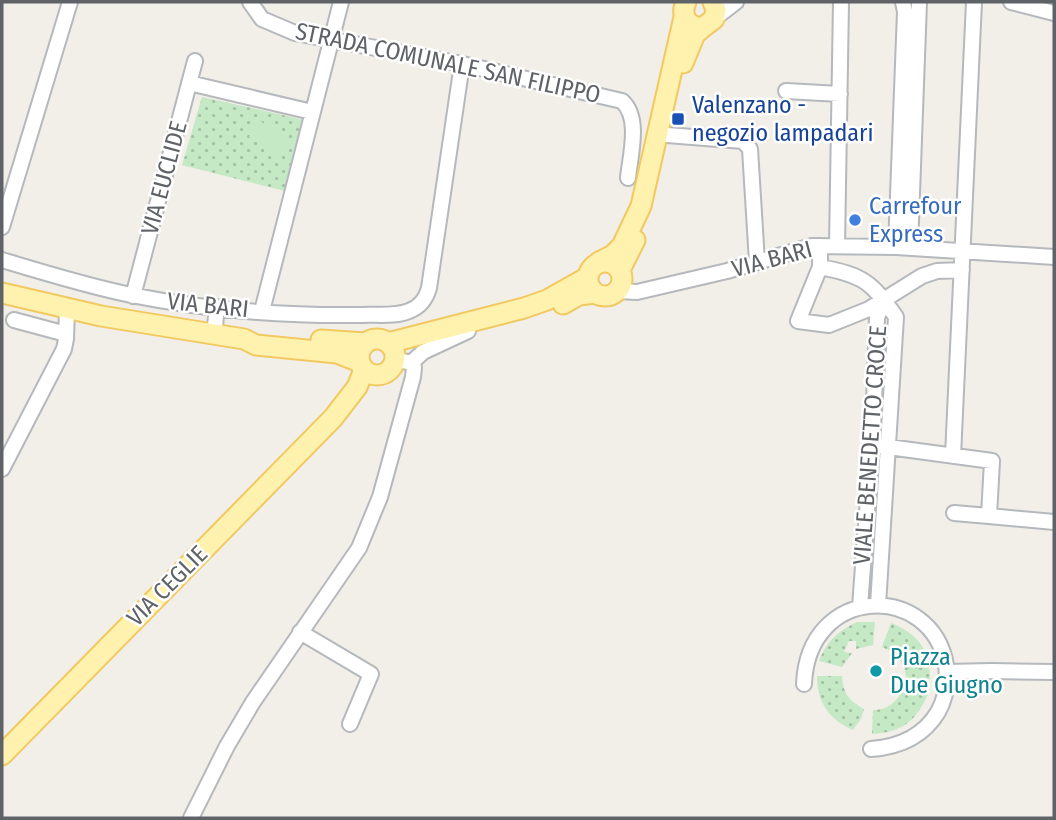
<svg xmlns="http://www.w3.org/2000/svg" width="1056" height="820" viewBox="0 0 1056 820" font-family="'Fira Sans Condensed',sans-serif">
<defs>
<pattern id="grass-dots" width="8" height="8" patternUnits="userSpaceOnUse" patternTransform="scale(1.75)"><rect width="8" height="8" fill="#c5e8c5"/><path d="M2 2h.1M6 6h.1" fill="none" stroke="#a3c0a4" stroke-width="1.8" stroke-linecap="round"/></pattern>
</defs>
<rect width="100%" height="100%" fill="#f1efe8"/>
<path fill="url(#grass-dots)" d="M 202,97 L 305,120 L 285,191 L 182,165 Z
M 857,622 L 875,622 L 873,645 L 856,649 L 856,641 L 849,641 L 844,652 L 852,653 L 842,667 L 819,661 C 827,641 838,631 857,622 Z
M 891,623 C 918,634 930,649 930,679 L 906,678 C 905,662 897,653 882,647 Z
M 817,676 L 842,676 C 843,693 849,701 864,709 L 861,719 L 853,730 C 829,720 817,702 817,676 Z
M 905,686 L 928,694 C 916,721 903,732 872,734 L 873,710 C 890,710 898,700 905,686 Z"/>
<path fill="#c5e8c5" d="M 258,120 L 292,140 L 283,156 L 249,137 Z"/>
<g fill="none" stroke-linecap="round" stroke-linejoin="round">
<defs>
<path id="minor" d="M 250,2 L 262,19 L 295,33 L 462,64 L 622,101 C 641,118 630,156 628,178
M 1011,2 L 1054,13
M 714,19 L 736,2
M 189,83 L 312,112
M 786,91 L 840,94
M 667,135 L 743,141 L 750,149 L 757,262
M 2,227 L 70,2
M 820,246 L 820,267 C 863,275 872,282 896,317 L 878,605
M 837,246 L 841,2
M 896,247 L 905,12 L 903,2
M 910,248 L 919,2
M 2,260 C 45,273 87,286 131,295 C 206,310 285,316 361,315 C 376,314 395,317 409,311 C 420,307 426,299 429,288 L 462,64
M 820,267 L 798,321 L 829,325 L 869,309 L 922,276 L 937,271 L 962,270
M 618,291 L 637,292 L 727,271 L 812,246 L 896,247 L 1054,257
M 133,296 L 195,61
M 262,311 L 341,2
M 14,320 L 66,334
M 214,335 L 217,307
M 395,359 L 411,363
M 411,363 L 423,352 L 468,331
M 881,446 L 992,461 L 989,516 L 1054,522
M 953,456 L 974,2
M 2,469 L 64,349 L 66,339 L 67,309
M 954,513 L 989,516
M 860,607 L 873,430 L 877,317 L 885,300
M 300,632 L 371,674 L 350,724
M 947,672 L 992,671 L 1054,672
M 804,684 C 808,584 932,582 946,665 C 948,681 946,698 938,712 C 923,737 899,747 871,749
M 191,818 L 227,746 L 253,702 L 359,548 L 380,497 L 413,377 L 414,367 L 411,363"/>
<path id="major" d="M 686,2 C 680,15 687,27 702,28 L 714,19 L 716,10 L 713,2
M 683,63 L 695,34 L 702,28
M588 279a17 17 0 1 1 34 0a17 17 0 1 1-34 0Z
M 599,262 L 613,255 L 622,246 L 641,206 L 684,17
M 620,270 L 635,240
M 2,293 L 101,316 L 244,339 L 256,345 L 337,353 L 360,362
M 563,304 L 579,295 L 595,293
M359 357a18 18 0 1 1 36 0a18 18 0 1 1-36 0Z
M 321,340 L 365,343
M 388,343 L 524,308 L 547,300 L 588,277
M 2,755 L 333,418 L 357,387 L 364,370"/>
</defs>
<use href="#minor" stroke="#b5b8bc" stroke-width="18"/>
<use href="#major" stroke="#f2c960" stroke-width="23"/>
<use href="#minor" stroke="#fff" stroke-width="14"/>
<use href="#major" stroke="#fff2af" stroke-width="19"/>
</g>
<rect fill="#1a4fb4" stroke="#fff" stroke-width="2.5" x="671" y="112" width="14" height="14" rx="3.5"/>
<circle fill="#3f7fe0" stroke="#fff" stroke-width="2.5" cx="855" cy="220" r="7"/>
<circle fill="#0f9aa8" stroke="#fff" stroke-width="2.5" cx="876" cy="671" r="7"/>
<g text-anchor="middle" stroke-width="5" stroke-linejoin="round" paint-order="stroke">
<g font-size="24" fill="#5f6368" stroke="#fff">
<text transform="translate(448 63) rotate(12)" y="8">STRADA COMUNALE SAN FILIPPO</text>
<text transform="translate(164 178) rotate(-75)" y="8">VIA EUCLIDE</text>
<text transform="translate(772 259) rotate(-15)" y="8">VIA BARI</text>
<text transform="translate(208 305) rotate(6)" y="8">VIA BARI</text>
<text transform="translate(870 445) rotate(-86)" y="8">VIALE BENEDETTO CROCE</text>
<text transform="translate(167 586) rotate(-45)" y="8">VIA CEGLIE</text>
</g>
<g font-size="24" fill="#164399" stroke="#fff" text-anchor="start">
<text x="692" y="113">Valenzano -<tspan x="692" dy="28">negozio lampadari</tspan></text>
</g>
<g font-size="24" fill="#366cbe" stroke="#fff" text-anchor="start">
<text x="869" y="214">Carrefour<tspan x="869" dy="28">Express</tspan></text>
</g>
<g font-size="24" fill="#0d838f" stroke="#fff" text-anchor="start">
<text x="890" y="665">Piazza<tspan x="890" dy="28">Due Giugno</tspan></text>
</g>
</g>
<rect width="1056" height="820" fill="none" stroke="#5f6368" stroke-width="7"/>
</svg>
